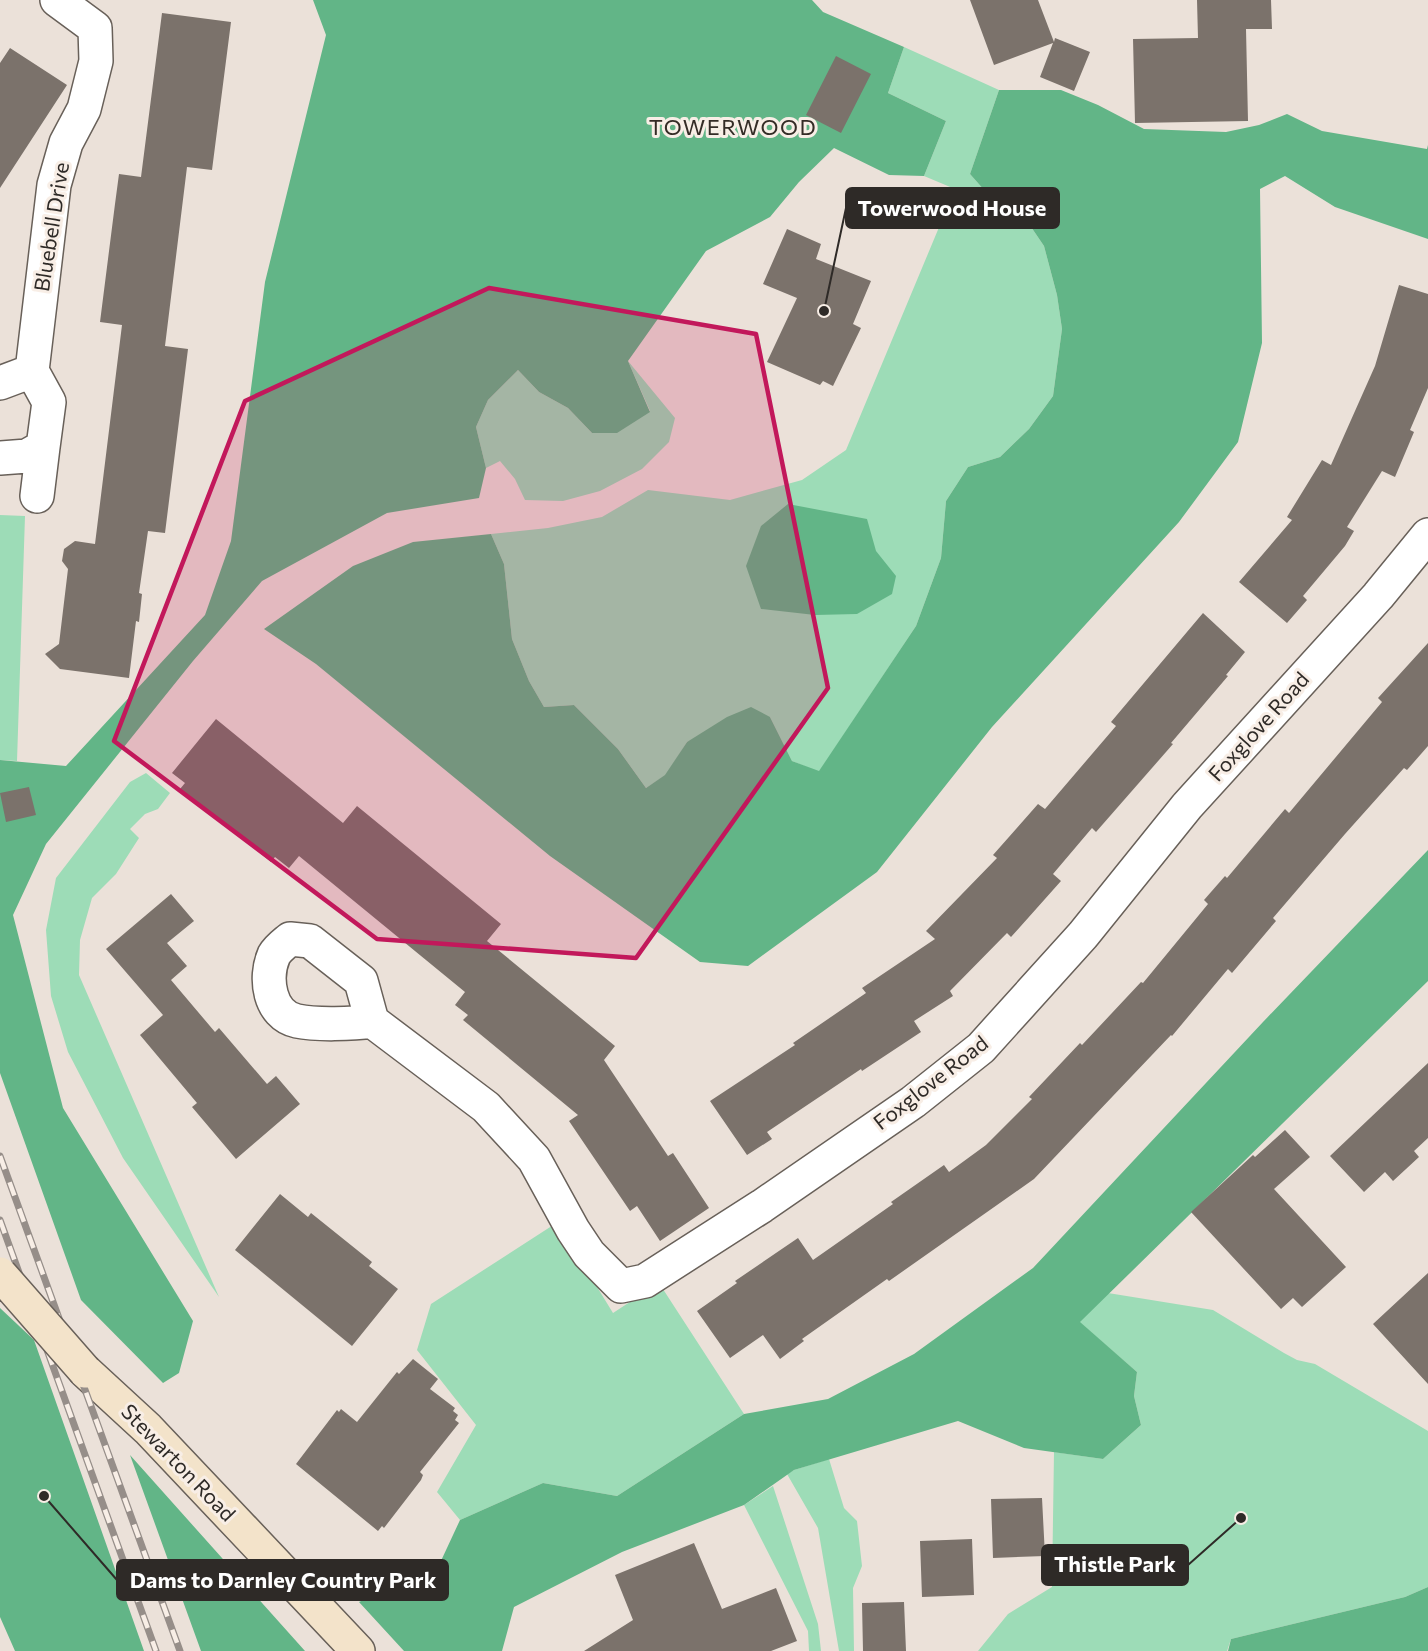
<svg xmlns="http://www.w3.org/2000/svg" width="1428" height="1651" viewBox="0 0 1428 1651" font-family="Commissioner,sans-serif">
<rect width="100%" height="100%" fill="#ebe1d9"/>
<path fill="#9ddcb7" d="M 904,47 L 999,90 L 970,174 L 1000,208 L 1025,218 L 1044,246 L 1057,295 L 1062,329 L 1053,396 L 1029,429 L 1000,457 L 968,467 L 946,501 L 941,558 L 916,626 L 819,772 L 792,761 L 770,717 L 687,742 L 666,775 L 646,788 L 618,749 L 574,705 L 544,707 L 529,681 L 512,639 L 504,564 L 491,534 L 548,528 L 602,517 L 648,490 L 730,500 L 802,480 L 846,450 L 955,189 L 924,176 L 946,121 L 888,93 Z
M 628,361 L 675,418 L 669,442 L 642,469 L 600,491 L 563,501 L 525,500 L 515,479 L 500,461 L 486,468 L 476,427 L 488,400 L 518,370 L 539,392 L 568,408 L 592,433 L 650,411 Z
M 0,515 L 25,516 L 17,761 L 0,760 Z
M 146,773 L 170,793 L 158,809 L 145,814 L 130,829 L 139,838 L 116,874 L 92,898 L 80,940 L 79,975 L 219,1297 L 123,1158 L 68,1052 L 51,996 L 46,930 L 56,878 L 130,782 Z
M 561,1220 L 575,1251 L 613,1313 L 659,1283 L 744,1414 L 617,1496 L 543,1483 L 460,1520 L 437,1492 L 476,1425 L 417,1350 L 431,1304 Z
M 1108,1293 L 1213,1310 L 1284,1353 L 1297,1360 L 1315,1364 L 1428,1431 L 1428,1587 L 1405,1597 L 1231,1639 L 1227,1651 L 978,1651 L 1008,1614 L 1052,1587 L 1054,1452 L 1103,1459 L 1141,1425 L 1134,1396 L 1137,1372 L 1079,1322 Z
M 829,1459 L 844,1508 L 857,1521 L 862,1566 L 853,1588 L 854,1651 L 839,1651 L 818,1528 L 787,1474 L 794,1470 Z
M 773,1486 L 818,1624 L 821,1651 L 809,1651 L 808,1631 L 744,1505 Z"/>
<path fill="#62b587" d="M 313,0 L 812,0 L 823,12 L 904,47 L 888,93 L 946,121 L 924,176 L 889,175 L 834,148 L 799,182 L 770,217 L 706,251 L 628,361 L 650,412 L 617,433 L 592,433 L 568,408 L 539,392 L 518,370 L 488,400 L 476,427 L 486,468 L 479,498 L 387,513 L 262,581 L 193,661 L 46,844 L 13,915 L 63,1108 L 193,1321 L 179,1373 L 163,1383 L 81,1300 L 0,1073 L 0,760 L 66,766 L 205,615 L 231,541 L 265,282 L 326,35 Z
M 999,90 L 1061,90 L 1098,105 L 1144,129 L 1226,132 L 1259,125 L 1287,114 L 1322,131 L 1427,149 L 1428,145 L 1428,239 L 1335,207 L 1285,176 L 1260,189 L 1262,343 L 1238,442 L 1179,522 L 992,727 L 877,872 L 748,966 L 700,962 L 550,856 L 316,664 L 264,629 L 353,566 L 413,542 L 491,534 L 504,564 L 512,639 L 529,681 L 544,707 L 574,705 L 618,749 L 646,788 L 665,775 L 687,742 L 727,717 L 751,707 L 770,717 L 792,761 L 819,771 L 916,626 L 941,558 L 946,501 L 968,467 L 1000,457 L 1029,429 L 1053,396 L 1062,329 L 1057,295 L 1044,246 L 1025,218 L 1000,208 L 970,174 Z
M 788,504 L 867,519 L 876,551 L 896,576 L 892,594 L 857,614 L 815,615 L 761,609 L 746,566 L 761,526 Z
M 1428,850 L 1428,981 L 1080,1322 L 1137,1372 L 1134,1396 L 1141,1425 L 1103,1459 L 1024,1448 L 958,1421 L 794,1470 L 744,1505 L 622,1552 L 514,1607 L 502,1651 L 404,1651 L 359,1602 L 440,1563 L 460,1520 L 543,1483 L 617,1496 L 744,1414 L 828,1399 L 914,1354 L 1033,1268 L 1263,1022 Z
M 0,1308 L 34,1340 L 144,1651 L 15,1651 L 0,1617 Z
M 130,1455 L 305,1651 L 201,1651 Z
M 1428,1587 L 1428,1651 L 1228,1651 L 1231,1639 L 1405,1597 Z"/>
<path fill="#7b726b" d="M 970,0 L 1038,0 L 1054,42 L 1055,38 L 1090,52 L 1074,91 L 1040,77 L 1053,43 L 994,65 Z
M 1197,0 L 1271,0 L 1272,29 L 1246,29 L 1248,121 L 1135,123 L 1133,39 L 1198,38 Z
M 162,13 L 231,22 L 212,170 L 187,167 L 165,346 L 188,349 L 165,533 L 148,531 L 139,593 L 142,594 L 139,622 L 136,621 L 129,678 L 60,669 L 45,654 L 59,644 L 68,569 L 62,561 L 64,549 L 75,541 L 95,544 L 122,325 L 100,322 L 115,204 L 119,174 L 141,177 Z
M 10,48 L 67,85 L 0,188 L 0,63 Z
M 836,56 L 871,74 L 841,133 L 806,115 Z
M 787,229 L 821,244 L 816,259 L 871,281 L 853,324 L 861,328 L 833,386 L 823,381 L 820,385 L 767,362 L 797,298 L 763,284 Z
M 1399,285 L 1428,294 L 1428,388 L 1410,430 L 1414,432 L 1395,477 L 1382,471 L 1347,527 L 1354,531 L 1345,546 L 1303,596 L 1307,600 L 1287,623 L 1239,582 L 1292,520 L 1287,517 L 1322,460 L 1331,465 L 1375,366 Z
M 1203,613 L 1245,652 L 1226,675 L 1228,676 L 1171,743 L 1173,744 L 1096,832 L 1092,828 L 1053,874 L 1061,881 L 1011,937 L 1007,933 L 950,991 L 953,996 L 914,1021 L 921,1032 L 862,1071 L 861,1069 L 767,1132 L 772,1139 L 747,1155 L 710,1101 L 795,1045 L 793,1043 L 866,993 L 862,988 L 935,939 L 926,931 L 997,858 L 993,855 L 1038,804 L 1045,809 L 1116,726 L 1111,722 Z
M 1428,643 L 1428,746 L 1407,770 L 1404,768 L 1345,834 L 1273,918 L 1276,921 L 1232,973 L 1228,969 L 1172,1036 L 1171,1035 L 1034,1179 L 889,1281 L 887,1279 L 802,1339 L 804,1341 L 780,1359 L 763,1335 L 730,1358 L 697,1311 L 737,1283 L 735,1281 L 798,1238 L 813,1260 L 893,1204 L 891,1202 L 944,1165 L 949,1172 L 986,1145 L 1032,1099 L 1029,1097 L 1080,1043 L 1082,1045 L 1141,982 L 1143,983 L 1208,904 L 1204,900 L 1225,876 L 1227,878 L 1285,809 L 1289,813 L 1382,702 L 1378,698 Z
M 216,719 L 343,823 L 357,806 L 501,924 L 487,941 L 615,1046 L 604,1060 L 668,1156 L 673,1153 L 709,1208 L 660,1241 L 637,1206 L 630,1211 L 569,1121 L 578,1115 L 463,1020 L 468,1015 L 455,1005 L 465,992 L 299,856 L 289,868 L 275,857 L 271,862 L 180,789 L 185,783 L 172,773 Z
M 29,787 L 36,815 L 6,822 L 0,793 Z
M 171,894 L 194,921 L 167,943 L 187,966 L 171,980 L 215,1032 L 219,1028 L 267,1084 L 276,1076 L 300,1104 L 236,1159 L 192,1107 L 197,1103 L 140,1035 L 163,1015 L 106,949 Z
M 1428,1063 L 1428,1138 L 1414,1151 L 1419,1157 L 1393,1181 L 1385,1172 L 1364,1192 L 1330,1156 Z
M 1285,1130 L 1310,1157 L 1274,1189 L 1346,1267 L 1302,1307 L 1293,1298 L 1281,1309 L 1191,1212 L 1253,1155 L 1255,1157 Z
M 280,1194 L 308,1217 L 311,1213 L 372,1262 L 369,1266 L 398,1289 L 352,1346 L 235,1250 Z
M 1428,1273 L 1428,1384 L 1373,1324 Z
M 413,1359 L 438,1379 L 430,1389 L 455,1408 L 453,1411 L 458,1415 L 455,1420 L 459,1423 L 420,1472 L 423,1475 L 421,1480 L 384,1528 L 382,1526 L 378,1531 L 296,1464 L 337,1410 L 339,1412 L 341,1409 L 357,1422 L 397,1372 L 399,1374 Z
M 1042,1498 L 1045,1556 L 993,1558 L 991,1499 Z
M 972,1539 L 974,1595 L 922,1597 L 920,1541 Z
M 694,1543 L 722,1609 L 776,1588 L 797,1641 L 771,1651 L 584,1651 L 633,1620 L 615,1575 Z
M 904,1602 L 906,1651 L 863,1651 L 862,1603 Z"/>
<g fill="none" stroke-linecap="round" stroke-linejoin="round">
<defs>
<path id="minor" d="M 0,383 L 32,371
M 0,458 L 27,456 L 43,447 L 49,402 L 32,371 L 54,185 L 66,143 L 84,109 L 96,61 L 95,28 L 57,0
M 37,496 L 43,447
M 372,1021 C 353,1024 316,1025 297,1021 C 269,1015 264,978 274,955 C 278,948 284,944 290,939 L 310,941 L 361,981 L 372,1021 L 486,1107 L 534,1159 L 573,1230 L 589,1254 L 621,1286 L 645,1281 L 762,1206 L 913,1102 L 981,1048 L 1083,935 L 1187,806 L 1378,596 L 1428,535"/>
<path id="secondary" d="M 85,1371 L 148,1429 L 358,1651"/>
</defs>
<use href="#minor" stroke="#686059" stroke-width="36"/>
<use href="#secondary" stroke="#686059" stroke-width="36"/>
<use href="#minor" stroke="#fff" stroke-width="33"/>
<use href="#secondary" stroke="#f3e3ca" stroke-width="33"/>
<defs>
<path id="rail" d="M 0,1156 L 180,1651
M 0,1220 L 156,1651"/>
</defs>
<use href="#rail" stroke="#968e89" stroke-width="7"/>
<use href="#rail" stroke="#f8eee6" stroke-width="4.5" stroke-dasharray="14" stroke-linecap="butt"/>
<defs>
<path id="secondary-bridge" d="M 0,1274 L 85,1371"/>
</defs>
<use href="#secondary-bridge" stroke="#686059" stroke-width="36" stroke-linecap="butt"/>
<use href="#secondary-bridge" stroke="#f3e3ca" stroke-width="33"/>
</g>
<path fill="#c2185b" fill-opacity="0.2" stroke="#c2185b" stroke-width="4.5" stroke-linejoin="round" d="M 489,288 L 756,334 L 828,688 L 636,958 L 377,939 L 114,741 L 245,401 Z"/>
<g text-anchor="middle" stroke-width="6" stroke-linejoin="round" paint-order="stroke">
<g font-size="21" fill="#2e2a27" stroke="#f8eee6">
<text transform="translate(52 227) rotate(-81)" y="7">Bluebell Drive</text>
<text transform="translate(1259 727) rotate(-48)" y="7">Foxglove Road</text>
<text transform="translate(931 1083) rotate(-38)" y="7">Foxglove Road</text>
<text transform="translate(178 1463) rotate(46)" y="7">Stewarton Road</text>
</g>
<g font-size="22" letter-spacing="1.5" fill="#342c26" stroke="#f8eee6">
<text x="733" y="135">TOWERWOOD</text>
</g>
</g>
<path fill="none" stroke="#2e2a27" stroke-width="2" d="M824 311L846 208M1241 1518L1188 1565M44 1496L117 1580"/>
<g fill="#2e2a27" stroke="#f8eee6" stroke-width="2">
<circle cx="824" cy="311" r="6"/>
<circle cx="1241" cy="1518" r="6"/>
<circle cx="44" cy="1496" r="6"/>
</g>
<g fill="#2e2a27" stroke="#2e2a27" stroke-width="2">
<rect x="846" y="188" width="213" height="40" rx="6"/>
<rect x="1042" y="1545" width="146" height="40" rx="6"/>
<rect x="117" y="1560" width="331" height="40" rx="6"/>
</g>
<g font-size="22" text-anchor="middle" font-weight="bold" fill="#fff">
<text x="952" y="216">Towerwood House</text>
<text x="1115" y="1572">Thistle Park</text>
<text x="283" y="1588">Dams to Darnley Country Park</text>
</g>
</svg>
